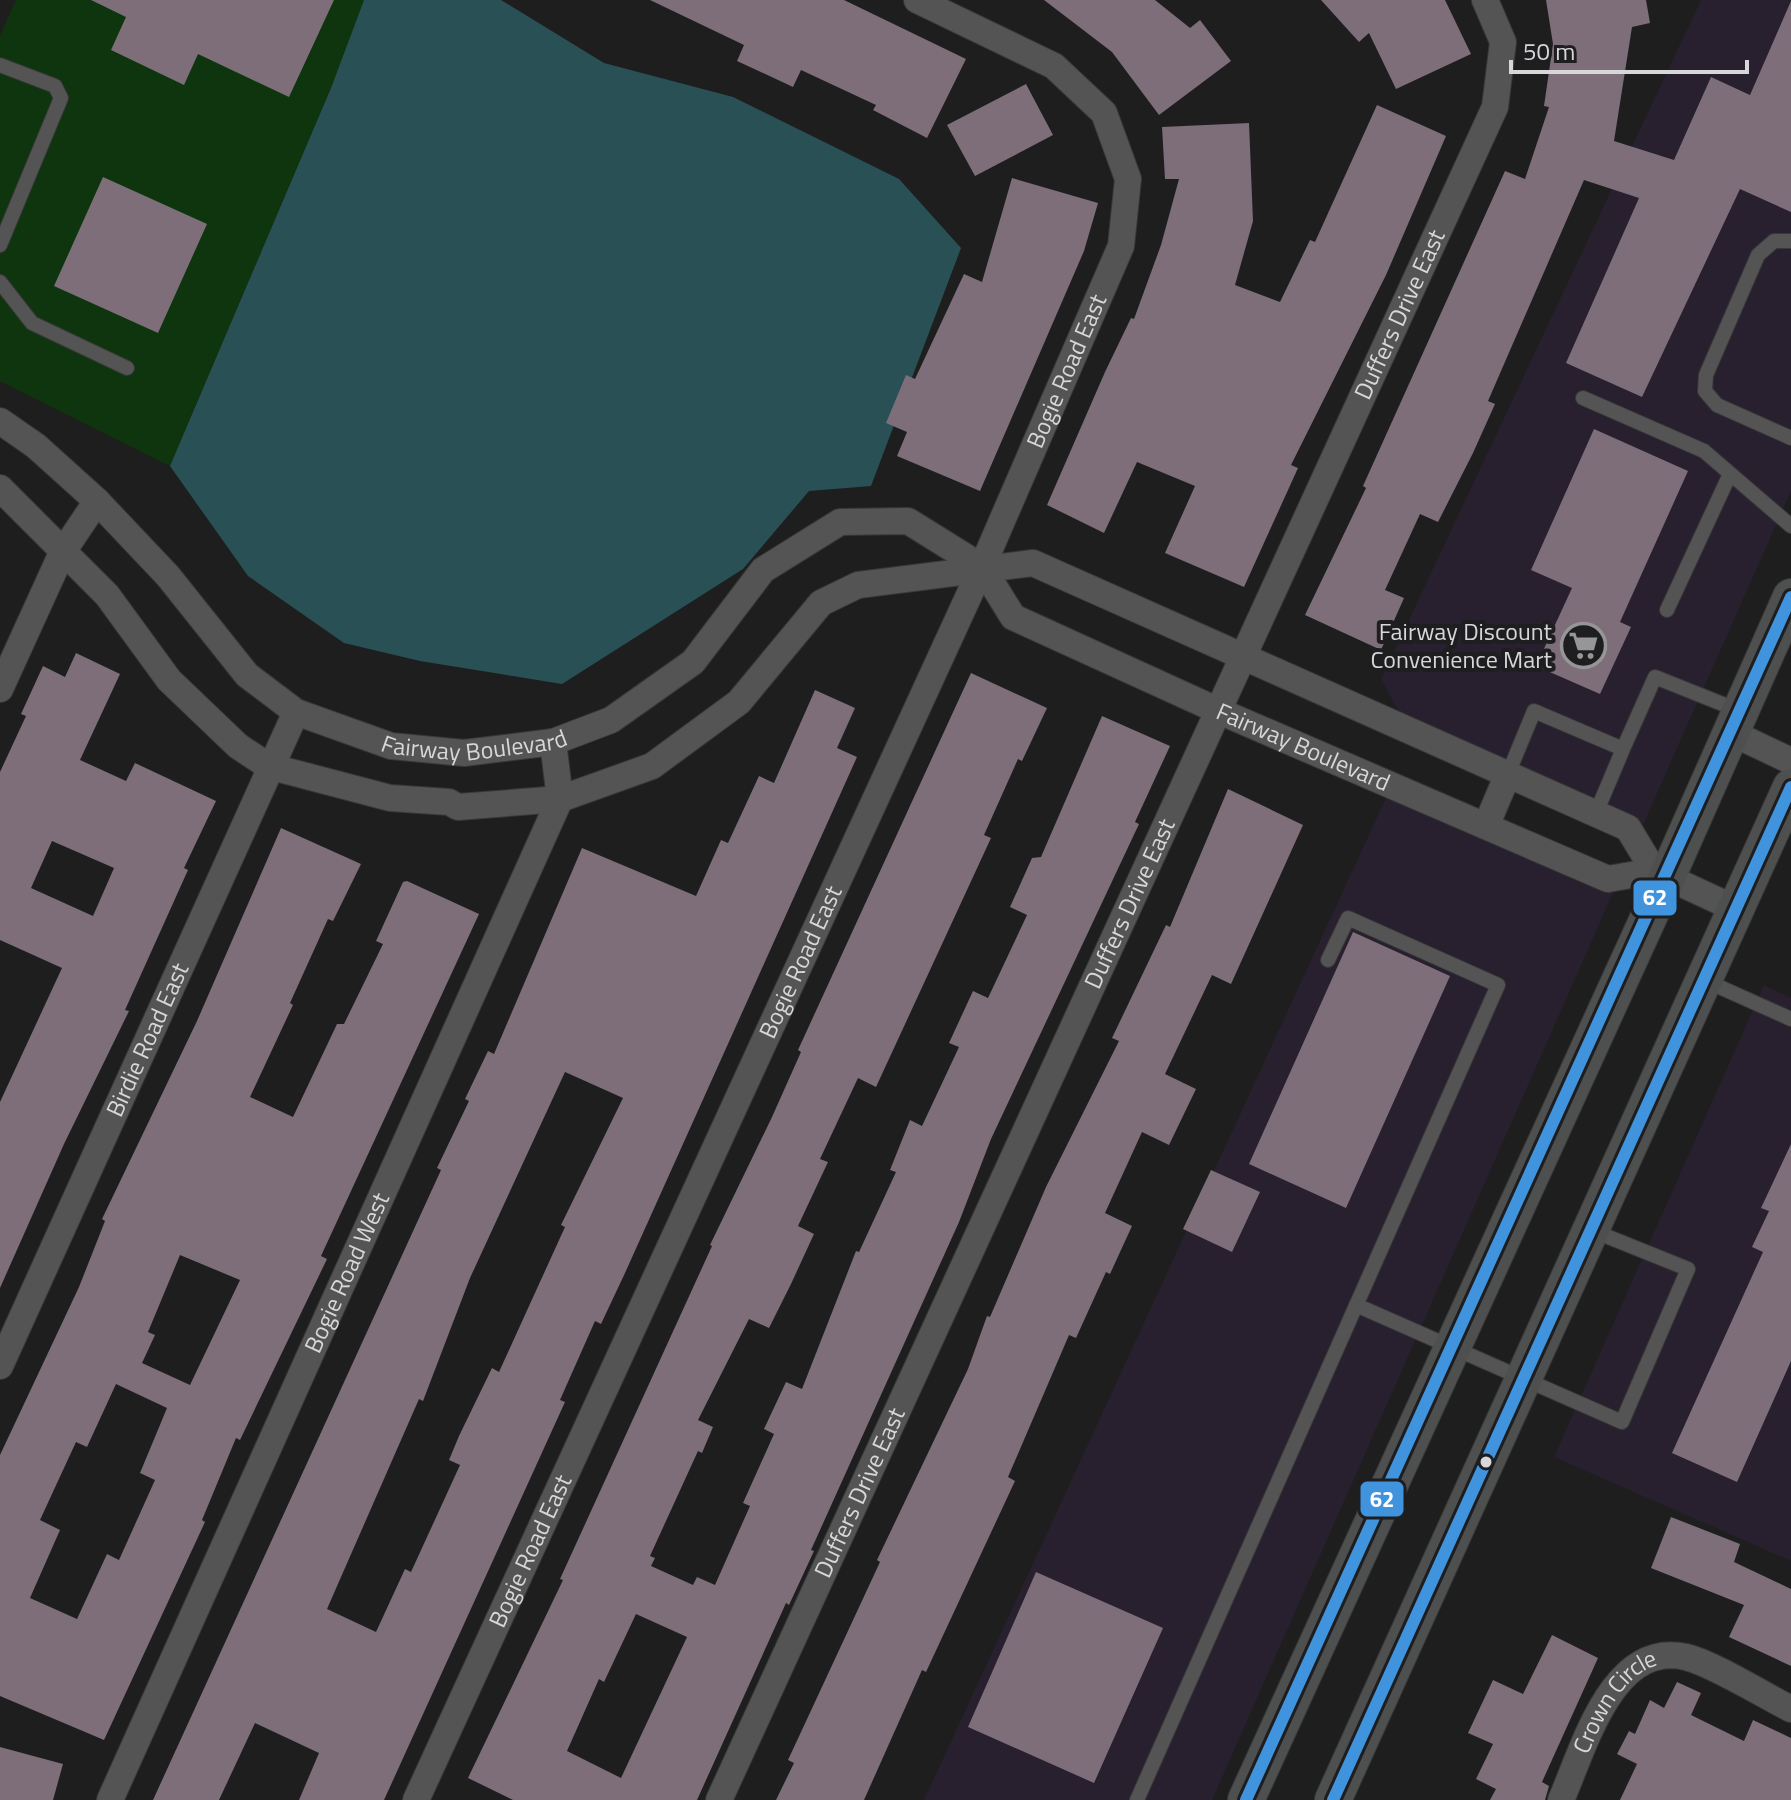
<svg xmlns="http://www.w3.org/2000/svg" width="1791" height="1800" viewBox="0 0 1791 1800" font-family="'Titillium Web',sans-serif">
<rect width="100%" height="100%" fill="#1e1e1e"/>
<path fill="#28202e" d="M 1701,0 L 1791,0 L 1791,491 L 1635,843 L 1413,738 L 1381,679 Z
M 1396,776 L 1620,877 L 1212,1800 L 924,1800 Z
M 1764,985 L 1791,998 L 1791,1561 L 1554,1457 Z"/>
<path fill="#0e350d" d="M 16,0 L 364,0 L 331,88 L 170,466 L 0,381 L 0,36 Z"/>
<path fill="#295155" d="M 364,0 L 501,0 L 604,63 L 733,97 L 899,179 L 961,248 L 871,486 L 809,491 L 743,569 L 562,684 L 420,661 L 344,643 L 248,576 L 170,466 L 331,88 Z"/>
<path fill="#7d6e7a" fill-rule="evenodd" d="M 91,0 L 334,0 L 289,97 L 198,54 L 184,85 L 111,50 L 126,17 Z
M 650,0 L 844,0 L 966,59 L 927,138 L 873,110 L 876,105 L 801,70 L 793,87 L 737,61 L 744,45 Z
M 1044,0 L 1155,0 L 1190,28 L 1200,20 L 1231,61 L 1159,115 L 1112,52 Z
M 1321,0 L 1445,0 L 1471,54 L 1396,89 L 1369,33 L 1359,42 Z
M 1546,0 L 1646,0 L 1650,23 L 1632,27 L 1614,141 L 1674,160 L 1711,77 L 1750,95 L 1791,1 L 1791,212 L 1740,189 L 1642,397 L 1566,363 L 1639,198 L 1584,180 L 1488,401 L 1495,404 L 1473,453 L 1438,522 L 1420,514 L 1385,590 L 1404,598 L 1381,650 L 1305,615 L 1366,488 L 1363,486 L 1505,171 L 1525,179 L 1549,107 L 1544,106 L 1553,44 Z
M 1026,84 L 1053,135 L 975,176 L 947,125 Z
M 1377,105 L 1446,136 L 1386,275 L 1291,465 L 1298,468 L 1244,587 L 1165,553 L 1195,486 L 1137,462 L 1104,533 L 1047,505 L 1105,372 L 1131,318 L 1134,319 L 1161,245 L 1179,179 L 1165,179 L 1162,127 L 1249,123 L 1253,221 L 1235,285 L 1280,302 L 1310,240 L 1315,242 Z
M 103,177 L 207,224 L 158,333 L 54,286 Z
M 1012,178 L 1098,203 L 1084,251 L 980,491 L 897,456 L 907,432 L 886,423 L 906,375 L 915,379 L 964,274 L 982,282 Z
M 1594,429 L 1688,471 L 1620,622 L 1631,627 L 1600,694 L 1536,666 L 1572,588 L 1531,570 Z
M 76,653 L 120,674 L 80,760 L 126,781 L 135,763 L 216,801 L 184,868 L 188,870 L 125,1010 L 129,1011 L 64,1144 L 0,1288 L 0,1102 L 62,968 L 0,940 L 0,772 L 26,716 L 21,714 L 43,666 L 65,677 ZM 52,841 L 114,868 L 93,916 L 31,888 Z
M 971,673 L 1047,708 L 1022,761 L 1018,759 L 984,835 L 991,838 L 876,1087 L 858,1078 L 820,1159 L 828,1162 L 798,1226 L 814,1234 L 791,1284 L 769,1328 L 749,1319 L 698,1420 L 713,1427 L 702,1453 L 698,1451 L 650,1556 L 655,1558 L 651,1566 L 693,1585 L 697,1577 L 715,1585 L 750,1506 L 743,1503 L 774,1434 L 764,1429 L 786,1382 L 802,1389 L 856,1251 L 859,1252 L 896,1172 L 890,1170 L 910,1120 L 922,1126 L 959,1047 L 949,1043 L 973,991 L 988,998 L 1027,915 L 1010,907 L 1032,858 L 1041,857 L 1102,716 L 1170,746 L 1135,822 L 1139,824 L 991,1139 L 959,1222 L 811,1550 L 814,1551 L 789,1605 L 786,1603 L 697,1800 L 513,1800 L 468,1778 L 563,1580 L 560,1579 L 712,1246 L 710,1245 L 772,1117 L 801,1052 L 798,1050 ZM 636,1614 L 687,1637 L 621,1778 L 567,1751 L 599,1679 L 604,1682 Z
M 815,690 L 855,708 L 837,748 L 857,757 L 625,1273 L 601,1324 L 595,1321 L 560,1400 L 565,1402 L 384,1800 L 299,1800 L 319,1753 L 255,1723 L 219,1800 L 153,1800 L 441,1170 L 437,1168 L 469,1101 L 465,1099 L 488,1051 L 494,1054 L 582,848 L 696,896 L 721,840 L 728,843 L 759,776 L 774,783 ZM 565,1072 L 623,1098 L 561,1225 L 565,1227 L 499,1372 L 492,1368 L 459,1436 L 449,1460 L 460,1465 L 411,1572 L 405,1569 L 376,1632 L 327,1609 L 419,1399 L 423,1401 L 470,1278 Z
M 1228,789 L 1303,825 L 1231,984 L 1212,975 L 1165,1074 L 1196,1089 L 1169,1145 L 1142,1132 L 1105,1213 L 1132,1226 L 1110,1274 L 1106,1272 L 1076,1338 L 1069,1335 L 1008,1477 L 1015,1481 L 926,1672 L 922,1670 L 864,1800 L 776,1800 L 794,1763 L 788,1760 L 880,1562 L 877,1560 L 968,1369 L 987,1316 L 990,1317 L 1046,1187 L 1119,1041 L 1112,1038 L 1166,925 L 1170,927 Z
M 281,828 L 361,864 L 333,921 L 328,919 L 290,1003 L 293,1005 L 250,1097 L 293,1117 L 337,1024 L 344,1024 L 383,944 L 376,941 L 403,882 L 407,881 L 479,914 L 321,1256 L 327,1259 L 240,1440 L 236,1438 L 202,1520 L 205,1522 L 104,1740 L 0,1696 L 0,1455 L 79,1287 L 105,1221 L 102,1219 L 197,1021 ZM 180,1255 L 240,1280 L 190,1385 L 142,1363 L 155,1335 L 148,1332 ZM 116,1384 L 167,1408 L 140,1473 L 155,1480 L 119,1560 L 107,1554 L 77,1619 L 30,1598 L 60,1530 L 40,1520 L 76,1442 L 87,1447 Z
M 1353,932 L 1450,976 L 1346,1208 L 1249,1164 Z
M 1791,1144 L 1791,1361 L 1737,1482 L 1672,1453 L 1763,1252 L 1752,1247 L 1769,1211 L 1761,1208 Z
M 1211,1170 L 1260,1192 L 1232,1252 L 1183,1229 Z
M 1671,1517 L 1740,1544 L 1734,1562 L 1791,1589 L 1791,1666 L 1729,1637 L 1744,1605 L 1651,1568 Z
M 1036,1572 L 1163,1628 L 1094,1783 L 968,1727 Z
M 1552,1635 L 1598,1658 L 1542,1782 L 1549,1786 L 1545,1800 L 1490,1800 L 1496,1789 L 1476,1779 L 1493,1744 L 1468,1733 L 1493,1680 L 1523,1694 Z
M 1677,1682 L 1701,1693 L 1691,1715 L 1744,1741 L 1753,1720 L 1791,1738 L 1791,1800 L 1620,1800 L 1637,1764 L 1617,1754 L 1629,1731 L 1635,1734 L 1650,1700 L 1664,1708 Z
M 0,1747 L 63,1764 L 53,1800 L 0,1800 Z"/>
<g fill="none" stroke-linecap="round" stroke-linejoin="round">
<defs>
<path id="service" d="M 0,65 L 55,86 L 61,98 L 0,245
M 1791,241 L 1774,241 L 1758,255 L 1706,375 L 1705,391 L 1717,405 L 1791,438
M 0,282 L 32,323 L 127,368
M 1583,398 L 1704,451 L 1791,526
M 1667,610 L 1730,474
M 1623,749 L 1655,677 L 1740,711
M 1508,774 L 1534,711 L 1623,749 L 1596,813
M 1704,980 L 1791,1019
M 1356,1305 L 1622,1422 L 1688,1269 L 1591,1230
M 1137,1800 L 1498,985 L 1348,918 L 1328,960"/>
<g id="minor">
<path id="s1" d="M 0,421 L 36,446 L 97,501 L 168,576 L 247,675 L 296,712 L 391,746 L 464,753 L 553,742 L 611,720 L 693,662 L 763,570 L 840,522 L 908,521 L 982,567 L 1013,617 L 1219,711 L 1608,879 L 1654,871"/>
<path d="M 0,488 L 107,595 L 169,680 L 238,746 L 268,766 L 390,798 L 449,802 L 458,807 L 560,799 L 652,766 L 739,702 L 821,603 L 858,585 L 1033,563 L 1628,828 L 1654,871 L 1736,909"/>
<path d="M 0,689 L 62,553 L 97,501"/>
<path d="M 1730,732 L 1791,761"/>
<path d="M 1486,826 L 1508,774"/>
<path id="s2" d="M 0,1366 L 296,712"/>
<path id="s3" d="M 110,1800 L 560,799 L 553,742"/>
<path id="s4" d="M 416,1800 L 982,567 L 1121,246 L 1128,179 L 1104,113 L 1054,66 L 917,0"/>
<path id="s5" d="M 719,1800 L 1495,107 L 1503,42 L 1485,0"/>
<path id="s6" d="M 1561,1800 C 1584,1748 1612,1640 1686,1657 C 1712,1663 1765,1696 1791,1709"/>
</g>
<path id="secondary" d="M 1246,1800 L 1667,877 L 1791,597
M 1333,1800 L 1791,787"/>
</defs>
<use href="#service" stroke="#383838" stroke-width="16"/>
<use href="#minor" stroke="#383838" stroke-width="28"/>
<use href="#secondary" stroke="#383838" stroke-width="38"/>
<use href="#service" stroke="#545455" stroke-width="14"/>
<use href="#minor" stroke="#545455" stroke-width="26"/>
<use href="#secondary" stroke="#4e4f4f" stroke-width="36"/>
<defs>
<path id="bus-1" d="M 1246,1800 L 1791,597
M 1333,1800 L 1791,787"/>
</defs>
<use href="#bus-1" stroke="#1e1d1f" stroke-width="18"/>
<use href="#bus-1" stroke="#4094de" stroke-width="12"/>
</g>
<defs>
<symbol id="supermarket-ring" viewBox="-11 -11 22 22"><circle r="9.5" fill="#1e1d1f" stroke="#969697" stroke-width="1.5"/><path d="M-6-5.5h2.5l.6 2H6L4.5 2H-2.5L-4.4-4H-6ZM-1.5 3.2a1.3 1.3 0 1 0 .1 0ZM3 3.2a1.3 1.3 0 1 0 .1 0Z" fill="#969697"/></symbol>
</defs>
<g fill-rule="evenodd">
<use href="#supermarket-ring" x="1558" y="620" width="51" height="51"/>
</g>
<circle fill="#d7d6d8" stroke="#1e1d1f" stroke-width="3" cx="1486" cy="1462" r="7"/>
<g text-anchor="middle" stroke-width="8" stroke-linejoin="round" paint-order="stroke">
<g font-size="24" fill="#d7d6d8" stroke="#1e1d1f">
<text dy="8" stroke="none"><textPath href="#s5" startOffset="1634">Duffers Drive East</textPath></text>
<text dy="8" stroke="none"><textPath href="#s4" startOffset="1570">Bogie Road East</textPath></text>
<text dy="8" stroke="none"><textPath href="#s1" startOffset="602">Fairway Boulevard</textPath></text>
<text dy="8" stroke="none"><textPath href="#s1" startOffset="1582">Fairway Boulevard</textPath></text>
<text dy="8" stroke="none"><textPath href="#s5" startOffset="986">Duffers Drive East</textPath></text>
<text dy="8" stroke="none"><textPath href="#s4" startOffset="922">Bogie Road East</textPath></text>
<text dy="8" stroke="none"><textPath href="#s2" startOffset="358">Birdie Road East</textPath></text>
<text dy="8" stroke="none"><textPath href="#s3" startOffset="578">Bogie Road West</textPath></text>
<text dy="8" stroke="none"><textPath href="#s5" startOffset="338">Duffers Drive East</textPath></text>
<text dy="8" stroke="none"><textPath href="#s4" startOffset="274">Bogie Road East</textPath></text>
<text dy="8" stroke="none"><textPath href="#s6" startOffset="114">Crown Circle</textPath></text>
</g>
<g font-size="24" fill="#d7d6d8" stroke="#1e1d1f" text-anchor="end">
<text x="1552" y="640">Fairway Discount<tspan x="1552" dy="28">Convenience Mart</tspan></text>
</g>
</g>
<g stroke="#1e1d1f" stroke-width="3">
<rect x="1632" y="879" width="46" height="38" rx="8" fill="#4094de"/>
<rect x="1359" y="1480" width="46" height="38" rx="8" fill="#4094de"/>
</g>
<g font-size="22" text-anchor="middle" font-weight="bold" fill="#fff">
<text x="1655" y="905">62</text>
<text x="1382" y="1507">62</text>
</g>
<path d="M1511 60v12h236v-12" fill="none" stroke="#d7d6d8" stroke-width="4"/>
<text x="1523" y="60" font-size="24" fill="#d7d6d8" stroke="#1e1d1f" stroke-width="6" paint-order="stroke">50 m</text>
</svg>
